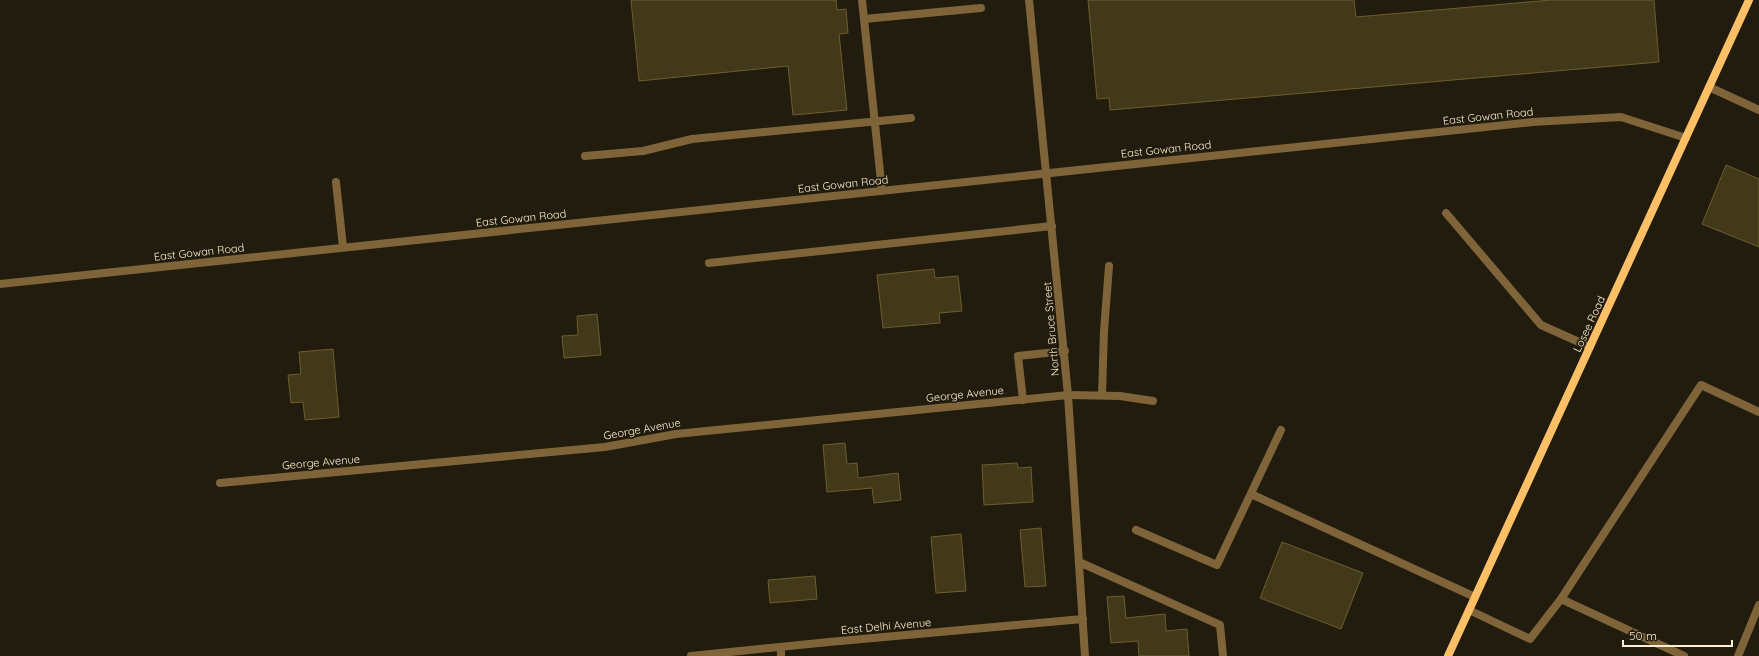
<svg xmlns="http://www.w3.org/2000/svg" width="1759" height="656" viewBox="0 0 1759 656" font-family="Quicksand,sans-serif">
<rect width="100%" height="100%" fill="#211c0e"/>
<path fill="#42391a" stroke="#6d5e2c" d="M 631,0 L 836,0 L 837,10 L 846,9 L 848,33 L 839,34 L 847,110 L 793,115 L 788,66 L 639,81 Z
M 1088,0 L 1354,0 L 1356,17 L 1551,0 L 1654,0 L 1659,62 L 1110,110 L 1109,98 L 1097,99 Z
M 1726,165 L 1759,179 L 1759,247 L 1702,224 Z
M 934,269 L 935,278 L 958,276 L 962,311 L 939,313 L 940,323 L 883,328 L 877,275 Z
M 597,314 L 601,355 L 564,358 L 562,336 L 578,335 L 577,316 Z
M 333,349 L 339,417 L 305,420 L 303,402 L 291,403 L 288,375 L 301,374 L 299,352 Z
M 845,443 L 847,464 L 857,463 L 858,478 L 898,473 L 901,500 L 874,503 L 872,488 L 827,492 L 823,445 Z
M 1017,463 L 1018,468 L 1031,467 L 1033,502 L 984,505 L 982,465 Z
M 1041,528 L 1046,586 L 1025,587 L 1020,530 Z
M 961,534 L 966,591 L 936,593 L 931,537 Z
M 1282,542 L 1363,573 L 1341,629 L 1260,598 Z
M 815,576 L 817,599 L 770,603 L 768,580 Z
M 1124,596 L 1126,618 L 1165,614 L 1166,631 L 1187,629 L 1189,656 L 1139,656 L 1138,641 L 1111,643 L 1107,597 Z"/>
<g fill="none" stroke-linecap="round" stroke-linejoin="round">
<path stroke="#7f6439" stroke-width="8" d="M 862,0 L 882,191
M 864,19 L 981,8
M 1709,87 L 1759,110
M 585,156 L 643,151 L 692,139 L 911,118
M 336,182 L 343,247
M 1446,213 L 1541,325 L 1590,347
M 709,263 L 1052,226
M 1068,395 L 1120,396 L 1153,401
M 1102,395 L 1104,331 L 1109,266
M 1023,400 L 1018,356 L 1065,351
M 1251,494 L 1475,597
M 1136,530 L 1217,565 L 1281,430
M 1079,562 L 1220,625 L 1223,656
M 1561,599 L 1684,656
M 1469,610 L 1530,639 L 1561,599 L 1701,385 L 1759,412
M 781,647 L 781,656
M 1738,656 L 1759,605"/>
<path stroke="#7f6439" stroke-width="8" d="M 1046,173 L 1068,395 L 1085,656
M 220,483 L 605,447 L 676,434 L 1068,395
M 691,656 L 829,642 L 1083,619"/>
<path stroke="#7f6439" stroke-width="8" d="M 1029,0 L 1046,173
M 0,284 L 1533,122 L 1621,117 L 1686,138"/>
<path stroke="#fdc067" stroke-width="8" d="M 1448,656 L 1749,0"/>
</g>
<g text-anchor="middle" stroke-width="3.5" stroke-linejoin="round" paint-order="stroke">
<g font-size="11" fill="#feefce" stroke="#211c0e">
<text transform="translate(1488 116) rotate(-6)" y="4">East Gowan Road</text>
<text transform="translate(1166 149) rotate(-6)" y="4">East Gowan Road</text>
<text transform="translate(843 184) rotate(-6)" y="4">East Gowan Road</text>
<text transform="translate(521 218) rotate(-6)" y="4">East Gowan Road</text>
<text transform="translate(199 252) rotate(-6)" y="4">East Gowan Road</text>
<text transform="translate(1589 324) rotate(-65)" y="4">Losee Road</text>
<text transform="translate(1051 329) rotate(-95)" y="4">North Bruce Street</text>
<text transform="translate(965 394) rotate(-6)" y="4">George Avenue</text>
<text transform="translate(642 429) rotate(-10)" y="4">George Avenue</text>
<text transform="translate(321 462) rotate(-5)" y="4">George Avenue</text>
<text transform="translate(886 626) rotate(-5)" y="4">East Delhi Avenue</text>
</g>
</g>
<path d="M1623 640v6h109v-6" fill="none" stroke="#feefce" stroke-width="2"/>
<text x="1629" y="640" font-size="12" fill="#feefce" stroke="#211c0e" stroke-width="3" paint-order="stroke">50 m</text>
</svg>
